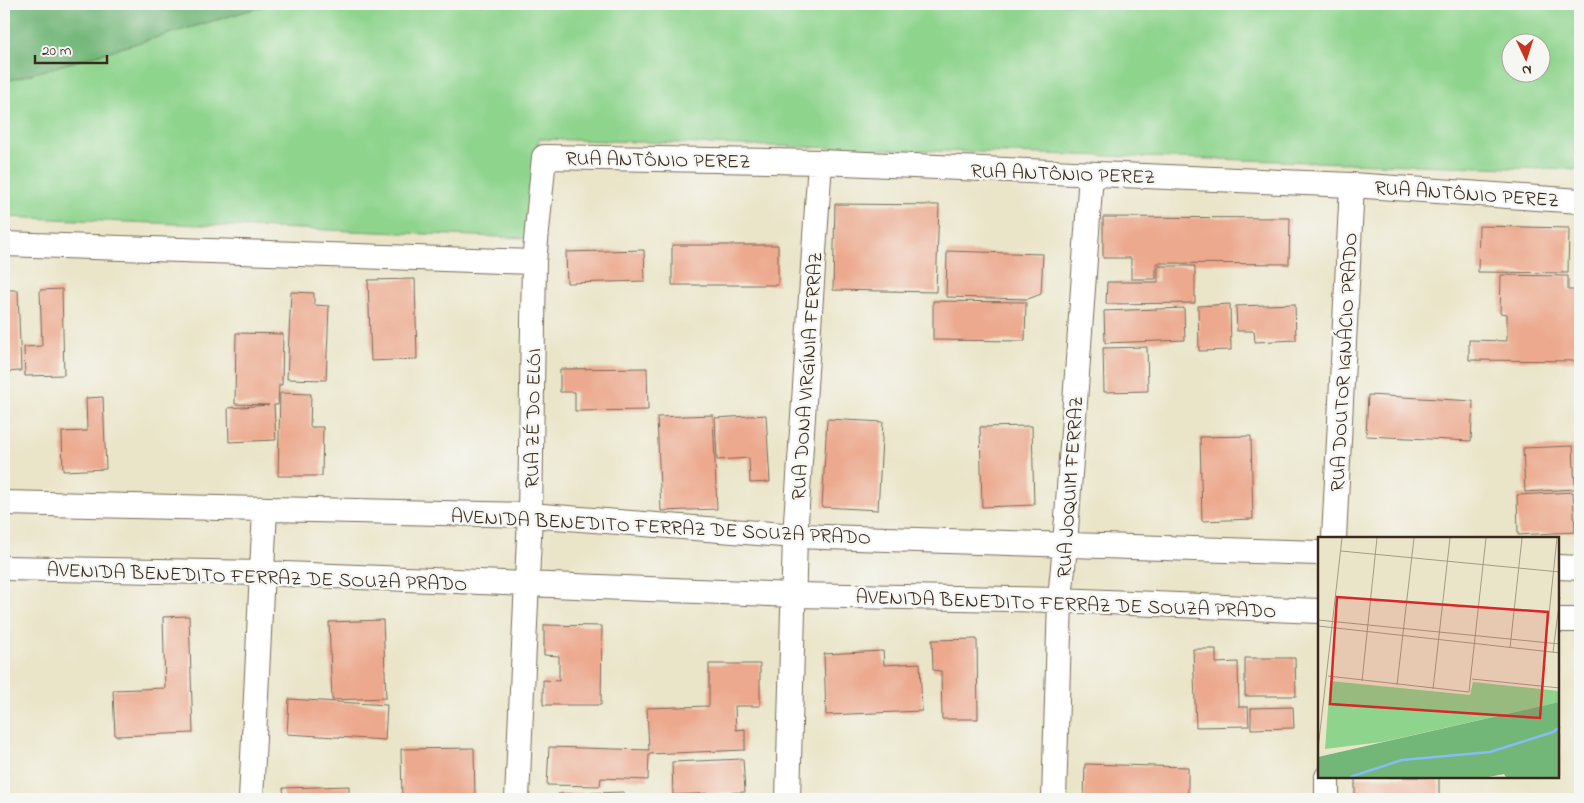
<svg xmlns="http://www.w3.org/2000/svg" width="1584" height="803" viewBox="0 0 1584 803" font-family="'Indie Flower',sans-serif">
<rect width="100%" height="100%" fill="#f6f6f2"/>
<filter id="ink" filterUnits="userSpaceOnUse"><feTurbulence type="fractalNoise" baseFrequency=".02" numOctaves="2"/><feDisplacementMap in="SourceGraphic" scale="10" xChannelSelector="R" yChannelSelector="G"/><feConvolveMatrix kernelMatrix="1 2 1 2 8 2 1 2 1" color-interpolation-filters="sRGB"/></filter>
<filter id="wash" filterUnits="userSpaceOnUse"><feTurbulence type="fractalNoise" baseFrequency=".0096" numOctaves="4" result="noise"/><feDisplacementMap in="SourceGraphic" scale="20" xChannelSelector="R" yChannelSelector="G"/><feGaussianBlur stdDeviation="1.12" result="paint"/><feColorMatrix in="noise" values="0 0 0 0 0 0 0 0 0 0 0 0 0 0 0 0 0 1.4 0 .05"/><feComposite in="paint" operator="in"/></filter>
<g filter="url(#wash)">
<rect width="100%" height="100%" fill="#eae5c9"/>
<path fill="#8ed48d" stroke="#647f56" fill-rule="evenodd" d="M 271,4 L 1580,4 L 1580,170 L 539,139 L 525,238 L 4,217 L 4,82 ZM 1512,42 L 1542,42 L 1542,72 L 1512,72 Z"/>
<path fill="#72b678" stroke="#56704b" d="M 4,4 L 271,4 L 4,82 Z"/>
<g id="blocks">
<path fill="#eca98d" d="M 835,204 L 939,205 L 936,292 L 833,290 Z
M 1103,217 L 1290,218 L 1289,264 L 1156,263 L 1156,279 L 1131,279 L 1131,258 L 1103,258 Z
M 1479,226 L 1569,228 L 1568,273 L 1478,272 Z
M 672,245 L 778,245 L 778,285 L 672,285 Z
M 644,250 L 645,281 L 567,283 L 566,252 Z
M 947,251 L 1043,254 L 1041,294 L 1028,299 L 946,297 Z
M 1158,266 L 1195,266 L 1195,303 L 1106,304 L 1107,282 L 1158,282 Z
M 1501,275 L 1568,276 L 1568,290 L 1580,290 L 1580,361 L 1469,360 L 1469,340 L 1507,341 L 1507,314 L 1500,313 Z
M 415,279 L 417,359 L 371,361 L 368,280 Z
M 62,289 L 64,375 L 25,376 L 24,347 L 42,346 L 40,290 Z
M 4,290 L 18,290 L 21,371 L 4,372 Z
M 291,292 L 314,293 L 314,305 L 329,306 L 326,380 L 287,379 Z
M 933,301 L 1026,302 L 1025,341 L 933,340 Z
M 1230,304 L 1231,350 L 1199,351 L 1198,306 Z
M 1295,304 L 1296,340 L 1255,342 L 1254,331 L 1237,331 L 1236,306 Z
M 1184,308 L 1185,340 L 1105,343 L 1104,311 Z
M 236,333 L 283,334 L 282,385 L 279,385 L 278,405 L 274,405 L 276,440 L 229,442 L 228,408 L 269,405 L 235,404 Z
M 1147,347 L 1148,391 L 1104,392 L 1103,348 Z
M 647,368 L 648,410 L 575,411 L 575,392 L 560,392 L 560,369 Z
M 280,393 L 311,394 L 310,427 L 323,427 L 322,476 L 278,476 Z
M 1368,395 L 1473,401 L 1471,441 L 1366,436 Z
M 103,397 L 106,469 L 63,471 L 62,432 L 87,431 L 86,398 Z
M 713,415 L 717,509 L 661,511 L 657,417 Z
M 766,415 L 770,482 L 750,483 L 749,458 L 717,460 L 715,418 Z
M 827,419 L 883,422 L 878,510 L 822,507 Z
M 1032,426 L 1034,505 L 982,507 L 980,427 Z
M 1251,436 L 1253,519 L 1202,521 L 1200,437 Z
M 1573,446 L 1575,489 L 1525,492 L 1523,448 Z
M 1573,492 L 1575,532 L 1518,535 L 1517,495 Z
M 189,616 L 193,733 L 115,736 L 113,690 L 165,688 L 163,617 Z
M 383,620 L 386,698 L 332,700 L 329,622 Z
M 544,625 L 602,626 L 601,705 L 543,705 L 543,680 L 559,681 L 559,656 L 544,655 Z
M 977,639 L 978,719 L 942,719 L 941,671 L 933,670 L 932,640 Z
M 1193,649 L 1216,649 L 1216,663 L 1238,662 L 1239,707 L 1248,707 L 1249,726 L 1196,727 Z
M 883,651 L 884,665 L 920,663 L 922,711 L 826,715 L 824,654 Z
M 1245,658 L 1295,658 L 1296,696 L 1245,696 Z
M 709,664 L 760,664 L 760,706 L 735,706 L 736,730 L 745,729 L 745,750 L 649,754 L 648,780 L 601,778 L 600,786 L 547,785 L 549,747 L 649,750 L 647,708 L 709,706 Z
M 289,699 L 387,705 L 385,740 L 287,734 Z
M 1293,707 L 1294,728 L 1251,729 L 1251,708 Z
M 1558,734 L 1560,734 L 1560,775 L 1558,775 Z
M 474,748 L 475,799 L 402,799 L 401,749 Z
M 743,759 L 745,792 L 673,795 L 672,762 Z
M 1085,764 L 1188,767 L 1188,799 L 1084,799 Z
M 1355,777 L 1439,777 L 1439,799 L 1355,799 Z
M 349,786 L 349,799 L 284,799 L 283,788 Z
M 624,792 L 624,799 L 558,799 L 558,794 Z"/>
</g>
</g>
<g filter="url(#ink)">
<use href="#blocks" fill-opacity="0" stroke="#786b5a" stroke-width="1"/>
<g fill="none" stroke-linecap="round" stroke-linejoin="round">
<defs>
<path id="minor" d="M 4,244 L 534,262
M 4,503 L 530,515 L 795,536 L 1319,553
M 1334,538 L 1352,185
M 1558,567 L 1580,568
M 4,568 L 261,573 L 794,595 L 1060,600 L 1319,611
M 1558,620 L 1580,620
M 251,799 L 265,509
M 517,799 L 530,515 L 534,262 L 544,157 L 820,162 L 1352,185 L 1580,201
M 788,799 L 795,536 L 820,162
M 1054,799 L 1060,600 L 1065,545 L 1091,174
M 1327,799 L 1327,777"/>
</defs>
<use href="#minor" stroke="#786b5a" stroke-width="26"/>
<use href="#minor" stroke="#fff" stroke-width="24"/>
</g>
</g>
<g text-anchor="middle" stroke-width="5" stroke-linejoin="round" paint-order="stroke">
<g font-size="20" fill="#3b2a1e" stroke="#f6f6f2">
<text transform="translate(658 159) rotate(1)" y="7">RUA ANTÔNIO PEREZ</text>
<text transform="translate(1063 173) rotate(2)" y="7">RUA ANTÔNIO PEREZ</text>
<text transform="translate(1467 193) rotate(4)" y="7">RUA ANTÔNIO PEREZ</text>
<text transform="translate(1343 362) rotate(-87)" y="7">RUA DOUTOR IGNÁCIO PRADO</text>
<text transform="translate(806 376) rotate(-86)" y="7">RUA DONA VIRGÍNIA FERRAZ</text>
<text transform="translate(532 418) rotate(-89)" y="7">RUA ZÉ DO ELÓI</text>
<text transform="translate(1069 487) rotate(-86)" y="7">RUA JOQUIM FERRAZ</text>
<text transform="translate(661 526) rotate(3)" y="7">AVENIDA BENEDITO FERRAZ DE SOUZA PRADO</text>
<text transform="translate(257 576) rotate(2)" y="7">AVENIDA BENEDITO FERRAZ DE SOUZA PRADO</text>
<text transform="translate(1066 603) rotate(2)" y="7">AVENIDA BENEDITO FERRAZ DE SOUZA PRADO</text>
</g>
</g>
<g transform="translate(1318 537)">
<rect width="241" height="241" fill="#eae5c9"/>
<path d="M 12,144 L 152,158 L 155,145 L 241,154 L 241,165 L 64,205 L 7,212 Z" fill="#8ed48d"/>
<path d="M 241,165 L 241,240 L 188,240 L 186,237 L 170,240 L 0,240 L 0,220 Z" fill="#72b678"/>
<path fill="none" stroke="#86bcf5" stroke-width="2.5" d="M 32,240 L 84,223 L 172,215 L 235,195 L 242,190"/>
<path fill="none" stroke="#a49a85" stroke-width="1" d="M 23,14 L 242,35M 0,83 L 242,107M 0,89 L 242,116M 192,111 L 204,1M 227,115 L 239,1M 235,115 L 242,60M 10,139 L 151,155 L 168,1M 154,142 L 242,151M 44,144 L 59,1M 79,148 L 96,1M 115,152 L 132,1M 0,212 L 24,1"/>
<path fill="#d62828" fill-opacity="0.15" stroke="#d62828" stroke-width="2.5" d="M 19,60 L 230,75 L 222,181 L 12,167 Z"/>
<rect width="241" height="241" fill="none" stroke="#3b2a1e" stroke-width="2.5"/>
</g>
<rect width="1584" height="803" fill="none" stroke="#f6f6f2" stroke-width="20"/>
<g transform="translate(1526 58) rotate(176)"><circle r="24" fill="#f6f6f2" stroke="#aba49d"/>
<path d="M0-4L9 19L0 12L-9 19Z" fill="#c8321e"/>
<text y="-8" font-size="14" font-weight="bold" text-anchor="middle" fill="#3b2a1e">N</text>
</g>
<path d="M35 55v8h72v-8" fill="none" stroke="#3b2a1e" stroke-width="2.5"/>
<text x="42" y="55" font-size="15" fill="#3b2a1e" stroke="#f6f6f2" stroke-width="4" paint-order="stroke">20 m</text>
</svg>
